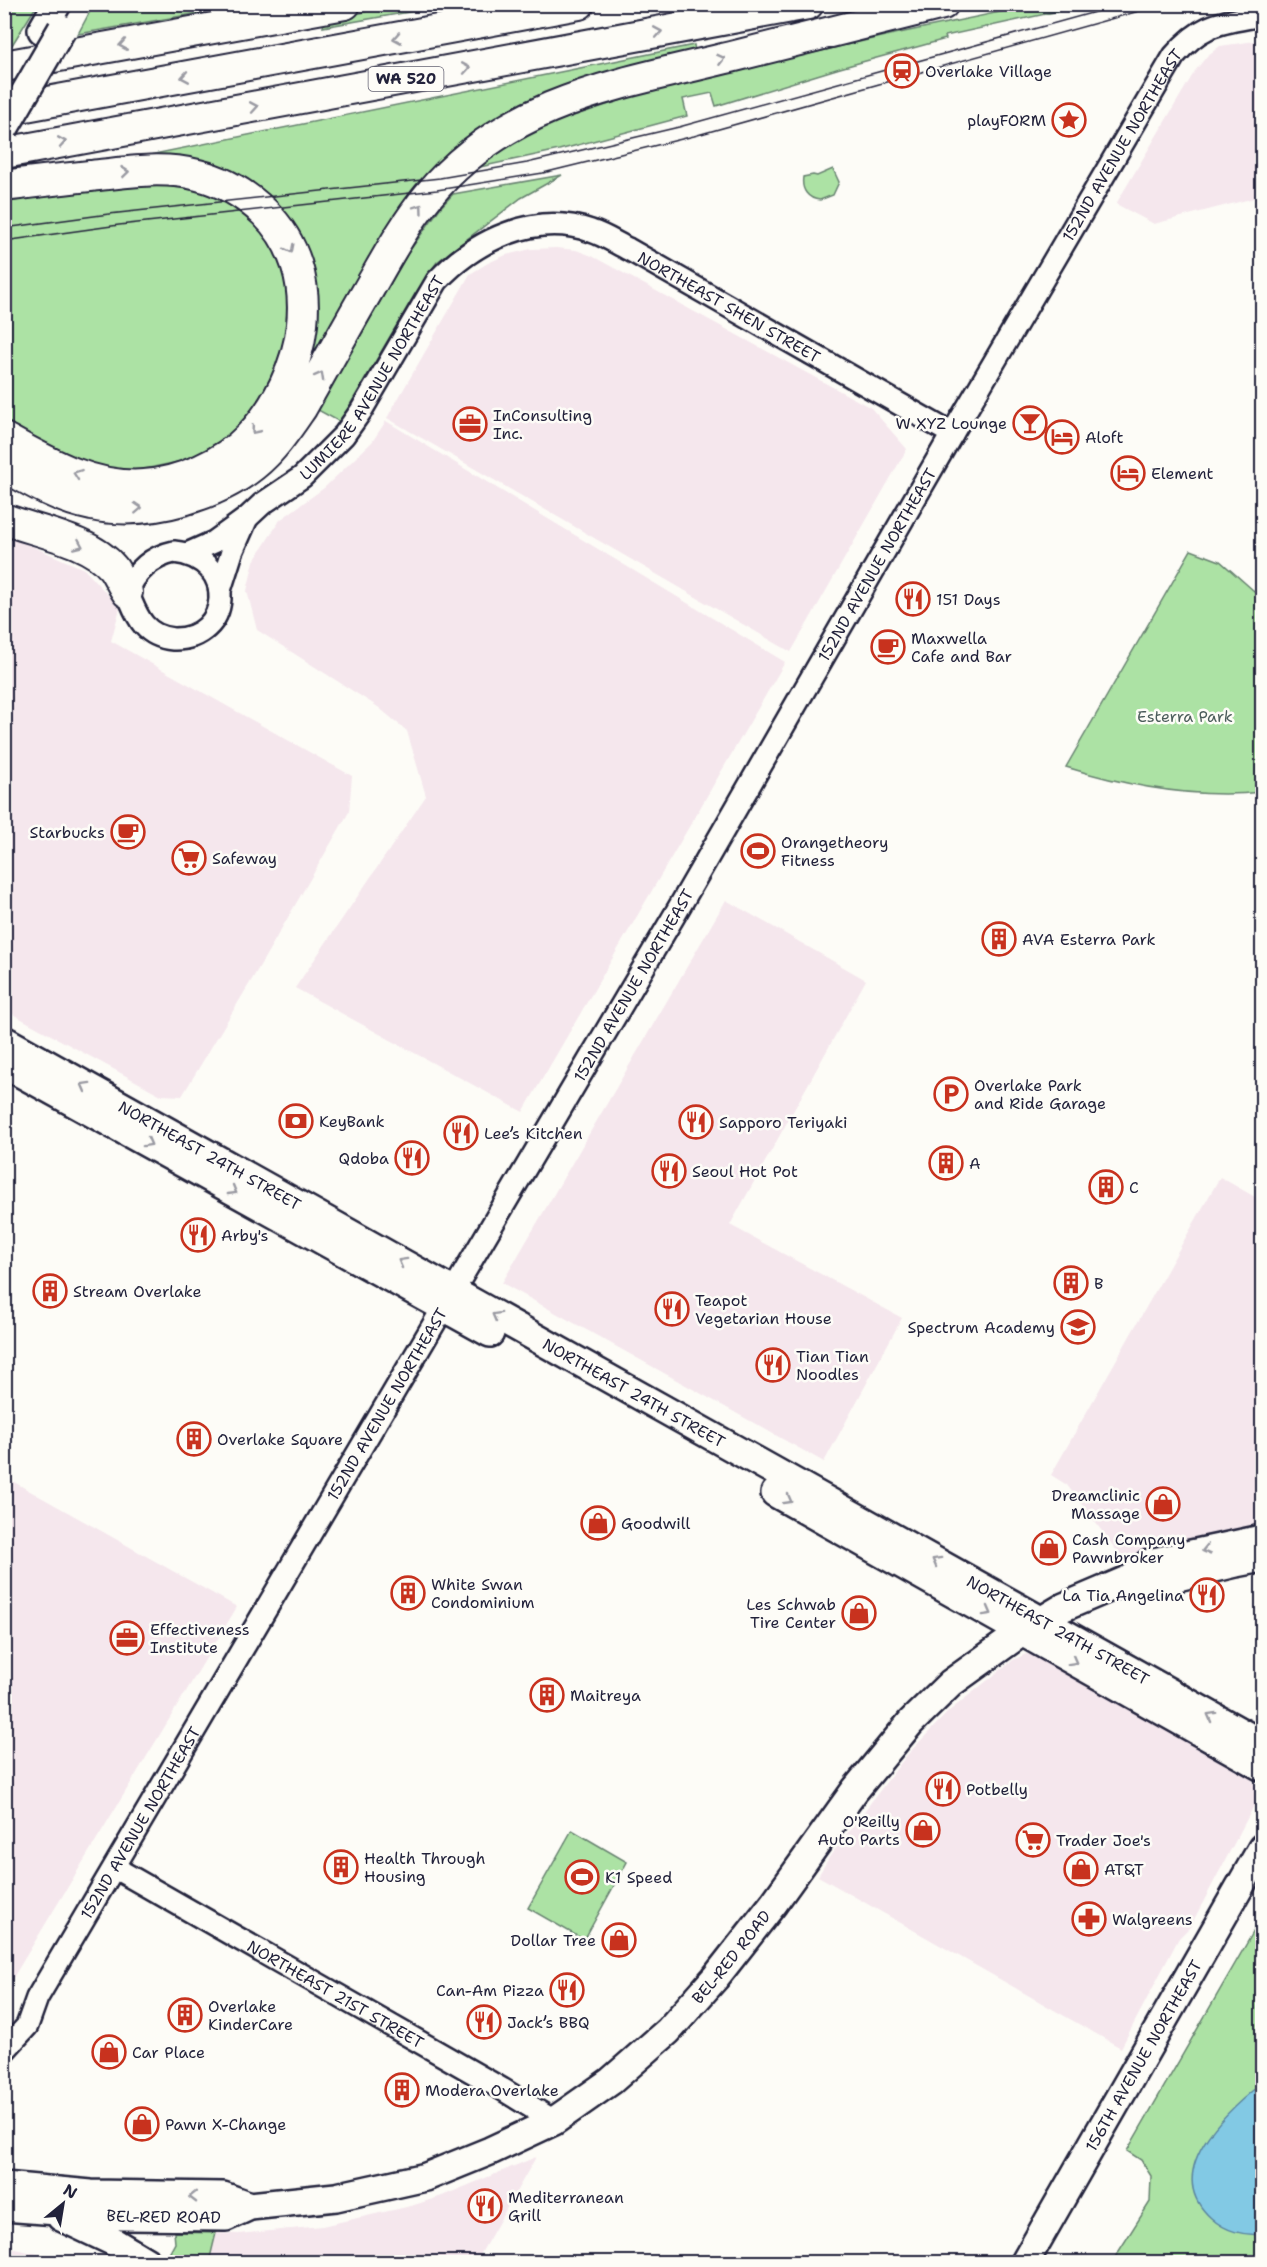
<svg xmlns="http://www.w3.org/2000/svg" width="1267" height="2267" viewBox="0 0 1267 2267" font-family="'Shantell Sans',sans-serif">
<rect width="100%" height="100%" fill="#fdfcf7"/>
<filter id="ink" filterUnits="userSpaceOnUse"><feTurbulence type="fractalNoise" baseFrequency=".0167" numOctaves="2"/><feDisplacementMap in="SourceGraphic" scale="12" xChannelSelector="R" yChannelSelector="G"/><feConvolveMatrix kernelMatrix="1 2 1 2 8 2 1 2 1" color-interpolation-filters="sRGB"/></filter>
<g filter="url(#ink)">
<path fill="#f5e7ed" d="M 1262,40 L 1262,196 L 1154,224 L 1116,204 L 1195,71 L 1207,56 L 1220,46 Z
M 556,248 L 576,250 L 592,256 L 871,408 L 907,449 L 791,652 L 387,418 L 470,274 L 488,263 L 506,255 L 531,249 Z
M 386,421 L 785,662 L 523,1112 L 295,988 L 426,796 L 407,731 L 378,707 L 257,630 L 247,591 L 254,561 L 280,520 L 324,488 L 372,442 Z
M 4,534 L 84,569 L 120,608 L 111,641 L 352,776 L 349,812 L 254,976 L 182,1096 L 161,1095 L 5,1010 Z
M 726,900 L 866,980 L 730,1225 L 902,1318 L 824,1462 L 502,1283 Z
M 1220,1177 L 1262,1201 L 1262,1525 L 1149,1548 L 1123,1559 L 1067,1485 L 1051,1475 Z
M 5,1477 L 237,1607 L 5,1991 Z
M 1026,1654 L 1033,1655 L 1251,1779 L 1258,1788 L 1257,1800 L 1190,1927 L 1179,1938 L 1121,2048 L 818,1876 L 830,1856 L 907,1755 L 948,1712 L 1013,1660 Z
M 536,2157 L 476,2262 L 209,2262 L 216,2233 L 238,2234 L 322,2226 L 411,2206 L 442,2196 Z
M 4,2247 L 5,2247 L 75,2262 L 5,2262 Z"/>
<path fill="#ace2a4" stroke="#678270" stroke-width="1.5" d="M 5,4 L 37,5 L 12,45 L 5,46 Z
M 94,4 L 245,4 L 245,5 L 78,34 Z
M 392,5 L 449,5 L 323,27 L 324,22 Z
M 1033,5 L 1086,5 L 945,36 L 946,39 L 840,68 L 716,106 L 712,93 L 683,99 L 687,116 L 559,150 L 480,167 L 508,144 L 552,123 L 646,92 L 885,36 Z
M 694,45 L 695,51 L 516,107 L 434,168 L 369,258 L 318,350 L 312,346 L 301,239 L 144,156 Z
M 833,169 L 839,182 L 833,195 L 820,200 C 808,199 801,190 803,177 L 813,175 L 817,176 Z
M 562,175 L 521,198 L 437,262 L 415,294 L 340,422 L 318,410 L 408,253 L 440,208 L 453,194 Z
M 176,183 L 212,191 L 244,209 L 278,246 L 292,292 L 292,333 L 264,403 L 237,432 L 187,460 L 130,472 L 85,465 L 5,425 L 4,203 L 101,185 Z
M 1191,550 L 1220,561 L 1262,598 L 1262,792 C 1195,799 1130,787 1066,767 Z
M 572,1830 L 627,1862 L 584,1940 L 528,1908 Z
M 1262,1917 L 1262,2262 L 1112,2262 L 1150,2202 L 1151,2176 L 1141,2160 L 1127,2151 Z
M 174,2232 L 216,2233 L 209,2262 L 184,2262 L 169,2254 L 175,2243 Z"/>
<path fill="#82c9e4" stroke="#5c86a0" stroke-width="1.5" d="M 1262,2083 L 1262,2234 C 1244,2236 1225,2231 1211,2218 C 1160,2172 1225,2112 1262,2083 Z"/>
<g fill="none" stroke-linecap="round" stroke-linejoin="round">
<defs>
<g id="minor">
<path d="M 174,552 C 240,559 231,641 173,639 C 162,638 151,633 144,625 C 136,616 132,603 127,592 C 136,571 151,557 174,552 Z"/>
<path d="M 187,554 L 214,542 L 247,518"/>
<path id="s1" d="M 220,590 L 232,552 L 247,518 L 262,504 L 302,477 L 344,435 L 361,411 L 437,281 C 474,241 535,211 591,231 C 604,235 616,243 628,249 L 952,434"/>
<path id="s2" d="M 115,1868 L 502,2089 L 554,2121"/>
<path id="s3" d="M 4,2051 L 27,2026 L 37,1998 L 674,916 L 952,434 L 1174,56 C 1203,22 1221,23 1262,15"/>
</g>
<g id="major">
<path d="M 42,30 L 57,4"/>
<path id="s4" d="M 4,1040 L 1262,1744"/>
<path d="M 4,1064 L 490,1333"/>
<path d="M 775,1493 L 1262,1767"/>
<path d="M 1132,1578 L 1148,1584 L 1236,1563 L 1262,1558"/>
<path d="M 4,2186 L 91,2194 L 223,2196 L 250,2206"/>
<path id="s5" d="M 4,2207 L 123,2216 L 226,2217 L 250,2206 L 336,2197 L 426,2177 L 490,2151 L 554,2121 L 611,2081 L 668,2031 L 715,1978 L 774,1903 L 855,1790 L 911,1722 L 951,1683 L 1022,1632 L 1064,1607 L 1132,1578 L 1149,1563 L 1262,1539"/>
<path d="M 61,2217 L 112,2241 L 147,2262"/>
<path id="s6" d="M 1025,2262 L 1262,1848"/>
</g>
<path id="highway" d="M 4,66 L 345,4
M 4,110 L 579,4
M 4,153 L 808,4
M 4,186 C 33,182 61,179 90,176 C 126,172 163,166 198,175 C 223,181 246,195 264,212 C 328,274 306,378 249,437 C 224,463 180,483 144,485 C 93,489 47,462 4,438
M 4,466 C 32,482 60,499 92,505 C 148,517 226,495 266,454 C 280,440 291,423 302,407 C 324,368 345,330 367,292 C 386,259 404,225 428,196 C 506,101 619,84 731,57 C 802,39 872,22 943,4
M 4,519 C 38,532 90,540 113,568 C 118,575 122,585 127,592"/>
</defs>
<use href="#minor" stroke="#22223b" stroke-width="26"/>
<use href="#major" stroke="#22223b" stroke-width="32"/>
<use href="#highway" stroke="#22223b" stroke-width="34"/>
<use href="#minor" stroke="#fdfcf7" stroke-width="21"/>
<use href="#major" stroke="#fdfcf7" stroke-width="27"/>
<use href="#highway" stroke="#fdfcf7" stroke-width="30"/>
<path stroke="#22223b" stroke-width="1.5" d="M 4,228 L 109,214 L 440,178 L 527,163 L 679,127 L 1124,4
M 4,241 L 119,225 L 437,190 L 543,173 L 694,136 L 1164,4"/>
<defs>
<path id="major-bridge" d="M 4,129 L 62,29"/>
</defs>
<use href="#major-bridge" stroke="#22223b" stroke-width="32" stroke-linecap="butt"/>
<use href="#major-bridge" stroke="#fdfcf7" stroke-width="27"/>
</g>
<defs><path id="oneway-chevron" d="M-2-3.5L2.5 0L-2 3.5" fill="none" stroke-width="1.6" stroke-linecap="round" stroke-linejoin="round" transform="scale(1.5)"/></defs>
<g stroke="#9a9aa2">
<use href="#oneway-chevron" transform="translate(658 32) rotate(-10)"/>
<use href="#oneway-chevron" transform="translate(397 38) rotate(170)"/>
<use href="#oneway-chevron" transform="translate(123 45) rotate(170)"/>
<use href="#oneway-chevron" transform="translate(721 59) rotate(-14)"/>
<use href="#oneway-chevron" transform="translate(466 68) rotate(-10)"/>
<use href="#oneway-chevron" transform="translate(185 77) rotate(170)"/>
<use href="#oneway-chevron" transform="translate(254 107) rotate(-10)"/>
<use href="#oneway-chevron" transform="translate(62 142) rotate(-10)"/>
<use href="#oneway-chevron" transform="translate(125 172) rotate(-6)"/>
<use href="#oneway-chevron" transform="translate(419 208) rotate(-54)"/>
<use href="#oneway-chevron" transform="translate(290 249) rotate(63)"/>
<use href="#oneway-chevron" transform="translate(320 376) rotate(-61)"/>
<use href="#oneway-chevron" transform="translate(255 430) rotate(130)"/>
<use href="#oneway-chevron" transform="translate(77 474) rotate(-160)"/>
<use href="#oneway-chevron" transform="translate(138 508) rotate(-3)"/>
<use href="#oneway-chevron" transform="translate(79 545) rotate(24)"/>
<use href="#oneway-chevron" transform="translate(85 1086) rotate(-151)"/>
<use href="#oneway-chevron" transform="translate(148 1143) rotate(29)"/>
<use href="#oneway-chevron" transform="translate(233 1191) rotate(30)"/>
<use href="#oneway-chevron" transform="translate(402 1262) rotate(-151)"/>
<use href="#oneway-chevron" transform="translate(496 1316) rotate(-151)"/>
<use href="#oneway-chevron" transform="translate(788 1500) rotate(29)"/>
<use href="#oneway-chevron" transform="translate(1206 1550) rotate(167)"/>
<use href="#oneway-chevron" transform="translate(936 1561) rotate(-151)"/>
<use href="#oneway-chevron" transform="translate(988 1612) rotate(29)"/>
<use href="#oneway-chevron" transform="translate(1073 1661) rotate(29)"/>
<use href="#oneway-chevron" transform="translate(1211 1716) rotate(-151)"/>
<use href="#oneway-chevron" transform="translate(193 2197) rotate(179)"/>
</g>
</g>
<defs>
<symbol id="station-ring" viewBox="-11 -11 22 22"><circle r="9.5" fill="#fdfcf7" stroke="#c8321e" stroke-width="1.5"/><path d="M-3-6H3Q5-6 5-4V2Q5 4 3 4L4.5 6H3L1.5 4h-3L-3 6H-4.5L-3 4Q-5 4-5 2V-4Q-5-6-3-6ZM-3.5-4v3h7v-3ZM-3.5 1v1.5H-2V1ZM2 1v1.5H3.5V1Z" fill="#c8321e"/></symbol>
<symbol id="sight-ring" viewBox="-11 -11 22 22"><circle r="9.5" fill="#fdfcf7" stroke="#c8321e" stroke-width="1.5"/><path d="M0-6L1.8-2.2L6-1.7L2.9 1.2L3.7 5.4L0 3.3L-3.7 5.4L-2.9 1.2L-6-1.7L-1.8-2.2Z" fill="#c8321e"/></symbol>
<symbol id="bar-ring" viewBox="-11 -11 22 22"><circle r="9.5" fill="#fdfcf7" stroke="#c8321e" stroke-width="1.5"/><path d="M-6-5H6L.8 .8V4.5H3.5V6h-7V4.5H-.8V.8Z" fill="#c8321e"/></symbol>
<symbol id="office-ring" viewBox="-11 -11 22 22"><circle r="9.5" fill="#fdfcf7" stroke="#c8321e" stroke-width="1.5"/><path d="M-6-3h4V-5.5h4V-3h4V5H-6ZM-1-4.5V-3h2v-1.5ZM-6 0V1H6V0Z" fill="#c8321e"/></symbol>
<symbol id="hotel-ring" viewBox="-11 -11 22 22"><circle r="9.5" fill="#fdfcf7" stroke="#c8321e" stroke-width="1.5"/><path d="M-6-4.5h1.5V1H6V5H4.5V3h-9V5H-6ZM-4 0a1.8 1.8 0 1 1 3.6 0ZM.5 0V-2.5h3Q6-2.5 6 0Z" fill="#c8321e"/></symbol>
<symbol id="restaurant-ring" viewBox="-11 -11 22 22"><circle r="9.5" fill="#fdfcf7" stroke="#c8321e" stroke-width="1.5"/><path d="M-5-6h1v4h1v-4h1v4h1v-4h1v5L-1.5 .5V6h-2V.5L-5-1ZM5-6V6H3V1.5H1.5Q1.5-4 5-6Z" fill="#c8321e"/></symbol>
<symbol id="cafe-ring" viewBox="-11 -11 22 22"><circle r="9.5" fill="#fdfcf7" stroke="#c8321e" stroke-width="1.5"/><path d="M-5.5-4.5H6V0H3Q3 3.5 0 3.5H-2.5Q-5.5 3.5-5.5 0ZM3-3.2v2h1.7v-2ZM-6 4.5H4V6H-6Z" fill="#c8321e"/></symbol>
<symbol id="stadium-ring" viewBox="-11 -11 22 22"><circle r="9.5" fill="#fdfcf7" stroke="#c8321e" stroke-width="1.5"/><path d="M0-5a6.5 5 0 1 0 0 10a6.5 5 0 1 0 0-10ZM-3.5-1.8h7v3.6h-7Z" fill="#c8321e"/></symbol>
<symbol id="supermarket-ring" viewBox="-11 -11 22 22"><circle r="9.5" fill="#fdfcf7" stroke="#c8321e" stroke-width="1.5"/><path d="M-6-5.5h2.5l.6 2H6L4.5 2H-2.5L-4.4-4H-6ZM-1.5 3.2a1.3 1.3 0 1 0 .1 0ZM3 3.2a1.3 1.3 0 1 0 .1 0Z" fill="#c8321e"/></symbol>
<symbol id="building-ring" viewBox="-11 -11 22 22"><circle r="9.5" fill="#fdfcf7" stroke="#c8321e" stroke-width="1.5"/><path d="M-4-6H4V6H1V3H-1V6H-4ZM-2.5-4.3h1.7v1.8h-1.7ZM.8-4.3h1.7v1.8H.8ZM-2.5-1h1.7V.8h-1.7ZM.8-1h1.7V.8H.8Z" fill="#c8321e"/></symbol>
<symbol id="parking-ring" viewBox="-11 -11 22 22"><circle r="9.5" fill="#fdfcf7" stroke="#c8321e" stroke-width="1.5"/><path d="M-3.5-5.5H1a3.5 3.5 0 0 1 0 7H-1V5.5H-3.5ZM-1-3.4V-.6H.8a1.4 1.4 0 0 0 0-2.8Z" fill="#c8321e"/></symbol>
<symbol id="bank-ring" viewBox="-11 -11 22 22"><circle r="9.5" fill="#fdfcf7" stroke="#c8321e" stroke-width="1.5"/><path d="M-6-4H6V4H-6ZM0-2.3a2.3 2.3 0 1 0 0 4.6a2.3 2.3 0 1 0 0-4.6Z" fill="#c8321e"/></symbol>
<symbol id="school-ring" viewBox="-11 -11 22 22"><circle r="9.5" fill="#fdfcf7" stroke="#c8321e" stroke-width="1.5"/><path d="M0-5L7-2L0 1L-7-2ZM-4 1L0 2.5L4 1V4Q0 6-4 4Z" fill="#c8321e"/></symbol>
<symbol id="shop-ring" viewBox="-11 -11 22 22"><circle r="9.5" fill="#fdfcf7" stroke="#c8321e" stroke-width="1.5"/><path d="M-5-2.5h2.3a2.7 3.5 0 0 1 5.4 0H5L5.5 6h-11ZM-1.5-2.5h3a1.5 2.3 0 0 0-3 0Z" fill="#c8321e"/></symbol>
<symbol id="pharmacy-ring" viewBox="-11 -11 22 22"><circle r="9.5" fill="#fdfcf7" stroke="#c8321e" stroke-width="1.5"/><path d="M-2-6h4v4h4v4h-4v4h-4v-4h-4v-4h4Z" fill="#c8321e"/></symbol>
</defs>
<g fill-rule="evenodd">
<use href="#station-ring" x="883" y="52" width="38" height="38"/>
<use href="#sight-ring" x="1050" y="101" width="38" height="38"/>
<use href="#bar-ring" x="1011" y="404" width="38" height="38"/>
<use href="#office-ring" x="451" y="405" width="38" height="38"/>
<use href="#hotel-ring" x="1043" y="418" width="38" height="38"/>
<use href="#hotel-ring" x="1109" y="454" width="38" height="38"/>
<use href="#restaurant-ring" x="894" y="580" width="38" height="38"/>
<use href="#cafe-ring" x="869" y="628" width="38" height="38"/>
<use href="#cafe-ring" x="109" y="813" width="38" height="38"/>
<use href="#stadium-ring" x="739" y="832" width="38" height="38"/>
<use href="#supermarket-ring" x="170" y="839" width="38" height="38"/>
<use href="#building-ring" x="980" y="920" width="38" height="38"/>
<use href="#parking-ring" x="932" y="1075" width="38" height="38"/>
<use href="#bank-ring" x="277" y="1102" width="38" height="38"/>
<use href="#restaurant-ring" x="677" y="1103" width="38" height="38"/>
<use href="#restaurant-ring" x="442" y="1114" width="38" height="38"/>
<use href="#restaurant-ring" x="393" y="1139" width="38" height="38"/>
<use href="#building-ring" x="927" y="1144" width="38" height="38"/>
<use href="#restaurant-ring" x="650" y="1152" width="38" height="38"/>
<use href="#building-ring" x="1087" y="1168" width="38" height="38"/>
<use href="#restaurant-ring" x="179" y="1216" width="38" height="38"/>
<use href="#building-ring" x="1052" y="1264" width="38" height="38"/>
<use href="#building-ring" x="31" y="1272" width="38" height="38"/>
<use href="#restaurant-ring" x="653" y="1290" width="38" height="38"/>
<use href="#school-ring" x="1059" y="1308" width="38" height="38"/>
<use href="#restaurant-ring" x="754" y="1346" width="38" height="38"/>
<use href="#building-ring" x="175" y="1420" width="38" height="38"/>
<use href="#shop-ring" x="1144" y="1485" width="38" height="38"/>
<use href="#shop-ring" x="579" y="1504" width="38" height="38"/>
<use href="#shop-ring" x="1030" y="1529" width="38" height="38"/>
<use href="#building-ring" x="389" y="1574" width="38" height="38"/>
<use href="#restaurant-ring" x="1188" y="1576" width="38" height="38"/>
<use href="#shop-ring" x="840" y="1594" width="38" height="38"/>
<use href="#office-ring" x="108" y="1619" width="38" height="38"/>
<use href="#building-ring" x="528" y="1676" width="38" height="38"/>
<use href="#restaurant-ring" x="924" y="1770" width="38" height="38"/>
<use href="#shop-ring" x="904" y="1811" width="38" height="38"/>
<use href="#supermarket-ring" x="1014" y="1821" width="38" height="38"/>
<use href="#building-ring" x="322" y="1848" width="38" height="38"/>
<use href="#shop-ring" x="1062" y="1850" width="38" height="38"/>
<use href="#stadium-ring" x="563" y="1858" width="38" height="38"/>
<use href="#pharmacy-ring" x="1070" y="1900" width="38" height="38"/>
<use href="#shop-ring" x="600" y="1921" width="38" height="38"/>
<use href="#restaurant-ring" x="548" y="1971" width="38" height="38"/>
<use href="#building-ring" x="166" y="1996" width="38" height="38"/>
<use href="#restaurant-ring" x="465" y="2003" width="38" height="38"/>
<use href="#shop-ring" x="90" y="2033" width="38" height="38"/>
<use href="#building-ring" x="383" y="2071" width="38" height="38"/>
<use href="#shop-ring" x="123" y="2105" width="38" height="38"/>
<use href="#restaurant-ring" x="466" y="2187" width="38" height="38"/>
</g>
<g text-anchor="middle" stroke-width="5" stroke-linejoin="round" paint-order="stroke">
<rect fill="#fdfcf7" stroke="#646373" stroke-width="1.5" x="368.5" y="67" width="75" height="24" rx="4.5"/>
<g font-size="15" font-weight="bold" fill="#22223b">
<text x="406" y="84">WA 520</text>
</g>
<g font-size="16" fill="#22223b" stroke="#fdfcf7" text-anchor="start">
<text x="925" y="77">Overlake Village</text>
<text x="1046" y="126" text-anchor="end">playFORM</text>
<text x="493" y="421">InConsulting<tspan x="493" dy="18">Inc.</tspan></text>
<text x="1007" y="429" text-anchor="end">W XYZ Lounge</text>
<text x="1085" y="443">Aloft</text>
<text x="1151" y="479">Element</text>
<text x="936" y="605">151 Days</text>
<text x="911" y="644">Maxwella<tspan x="911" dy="18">Cafe and Bar</tspan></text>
<text x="105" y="838" text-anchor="end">Starbucks</text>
<text x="781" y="848">Orangetheory<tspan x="781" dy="18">Fitness</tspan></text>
<text x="212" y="864">Safeway</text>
<text x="1022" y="945">AVA Esterra Park</text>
<text x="974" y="1091">Overlake Park<tspan x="974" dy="18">and Ride Garage</tspan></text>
<text x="319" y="1127">KeyBank</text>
<text x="719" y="1128">Sapporo Teriyaki</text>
<text x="484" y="1139">Lee’s Kitchen</text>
<text x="389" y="1164" text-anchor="end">Qdoba</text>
<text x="969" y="1169">A</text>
<text x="692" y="1177">Seoul Hot Pot</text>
<text x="1129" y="1193">C</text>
<text x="221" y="1241">Arby's</text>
<text x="1094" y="1289">B</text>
<text x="73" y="1297">Stream Overlake</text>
<text x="695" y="1306">Teapot<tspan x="695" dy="18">Vegetarian House</tspan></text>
<text x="1055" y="1333" text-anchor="end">Spectrum Academy</text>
<text x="796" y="1362">Tian Tian<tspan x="796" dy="18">Noodles</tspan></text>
<text x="217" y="1445">Overlake Square</text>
<text x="1140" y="1501" text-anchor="end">Dreamclinic<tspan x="1140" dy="18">Massage</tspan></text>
<text x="621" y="1529">Goodwill</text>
<text x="1072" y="1545">Cash Company<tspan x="1072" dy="18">Pawnbroker</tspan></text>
<text x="431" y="1590">White Swan<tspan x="431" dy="18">Condominium</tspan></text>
<text x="1184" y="1601" text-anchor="end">La Tia Angelina</text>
<text x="836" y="1610" text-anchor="end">Les Schwab<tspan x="836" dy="18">Tire Center</tspan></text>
<text x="150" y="1635">Effectiveness<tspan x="150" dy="18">Institute</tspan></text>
<text x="570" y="1701">Maitreya</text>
<text x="966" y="1795">Potbelly</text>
<text x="900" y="1827" text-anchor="end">O'Reilly<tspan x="900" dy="18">Auto Parts</tspan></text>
<text x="1056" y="1846">Trader Joe's</text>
<text x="364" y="1864">Health Through<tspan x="364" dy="18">Housing</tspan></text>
<text x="1104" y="1875">AT&amp;T</text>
<text x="605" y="1883">K1 Speed</text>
<text x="1112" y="1925">Walgreens</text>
<text x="596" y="1946" text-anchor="end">Dollar Tree</text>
<text x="544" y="1996" text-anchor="end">Can-Am Pizza</text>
<text x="208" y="2012">Overlake<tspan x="208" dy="18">KinderCare</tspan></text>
<text x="507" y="2028">Jack’s BBQ</text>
<text x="132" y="2058">Car Place</text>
<text x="425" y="2096">Modera Overlake</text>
<text x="165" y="2130">Pawn X-Change</text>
<text x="508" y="2203">Mediterranean<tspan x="508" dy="18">Grill</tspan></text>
</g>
<g font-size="16" fill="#22223b" stroke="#fdfcf7">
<text dy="6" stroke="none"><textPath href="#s3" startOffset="2211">152ND AVENUE NORTHEAST</textPath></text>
<text dy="6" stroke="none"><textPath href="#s1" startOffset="714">NORTHEAST SHEN STREET</textPath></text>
<text dy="6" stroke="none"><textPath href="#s1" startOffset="268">LUMIERE AVENUE NORTHEAST</textPath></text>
<text dy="6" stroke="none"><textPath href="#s3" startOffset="1725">152ND AVENUE NORTHEAST</textPath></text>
<text dy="6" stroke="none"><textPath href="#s3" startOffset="1239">152ND AVENUE NORTHEAST</textPath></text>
<text dy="6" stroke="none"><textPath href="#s4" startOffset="236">NORTHEAST 24TH STREET</textPath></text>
<text dy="6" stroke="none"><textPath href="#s4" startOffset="722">NORTHEAST 24TH STREET</textPath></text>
<text dy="6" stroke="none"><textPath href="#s3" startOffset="753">152ND AVENUE NORTHEAST</textPath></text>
<text dy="6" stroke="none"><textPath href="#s4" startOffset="1208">NORTHEAST 24TH STREET</textPath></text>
<text dy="6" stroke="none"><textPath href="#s3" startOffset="267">152ND AVENUE NORTHEAST</textPath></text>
<text dy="6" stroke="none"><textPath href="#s5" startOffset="810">BEL-RED ROAD</textPath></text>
<text dy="6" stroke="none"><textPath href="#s2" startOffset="254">NORTHEAST 21ST STREET</textPath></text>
<text dy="6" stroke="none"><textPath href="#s6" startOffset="238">156TH AVENUE NORTHEAST</textPath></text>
<text dy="6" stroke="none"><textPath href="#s5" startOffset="160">BEL-RED ROAD</textPath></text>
</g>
<g font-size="16" fill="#4b5c5a" stroke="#fdfcf7">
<text x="1185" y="722">Esterra Park</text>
</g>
</g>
<rect width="1267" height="2267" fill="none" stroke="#fdfcf7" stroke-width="24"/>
<rect x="12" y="12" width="1243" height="2243" fill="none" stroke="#22223b" stroke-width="2" filter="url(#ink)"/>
<g transform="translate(63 2204) rotate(30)" stroke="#fdfcf7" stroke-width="4.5" paint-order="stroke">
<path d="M0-4.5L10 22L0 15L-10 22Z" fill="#22223b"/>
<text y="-9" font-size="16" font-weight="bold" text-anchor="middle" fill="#22223b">N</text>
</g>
</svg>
